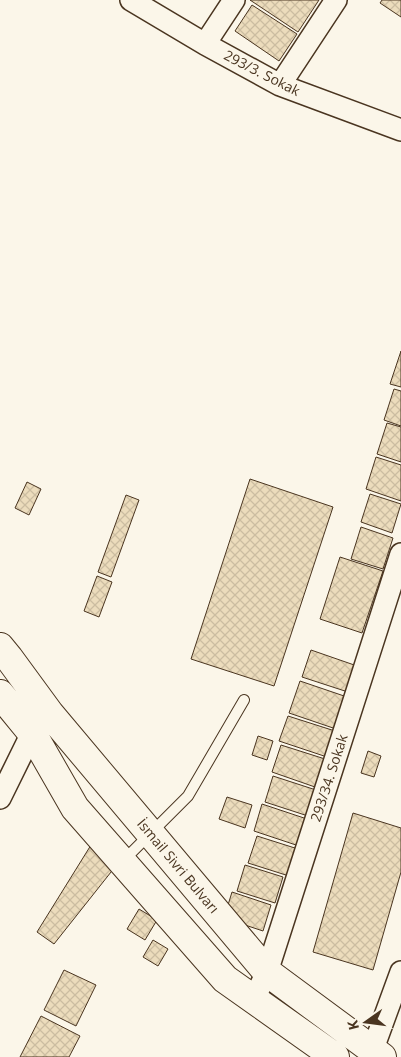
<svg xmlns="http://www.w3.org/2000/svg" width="401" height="1057" viewBox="0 0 401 1057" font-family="'Open Sans',sans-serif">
<defs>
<pattern id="building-cross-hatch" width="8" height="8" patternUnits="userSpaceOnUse" patternTransform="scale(1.25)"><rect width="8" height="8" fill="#ecdcbc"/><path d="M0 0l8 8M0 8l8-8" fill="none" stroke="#ccbda1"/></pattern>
</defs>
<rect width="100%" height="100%" fill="#fbf6e9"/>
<path fill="url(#building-cross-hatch)" stroke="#4a3520" d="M 250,0 L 319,0 L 298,32 Z
M 382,0 L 401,0 L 401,17 L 380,3 Z
M 252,5 L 297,34 L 279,61 L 235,31 Z
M 401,351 L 401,387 L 390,384 Z
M 394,389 L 401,391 L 401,426 L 384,420 Z
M 387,423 L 401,427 L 401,462 L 377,454 Z
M 376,457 L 401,465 L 401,501 L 366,489 Z
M 250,479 L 333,507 L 274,686 L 191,659 Z
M 27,482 L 41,489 L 29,515 L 15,508 Z
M 370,494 L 401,504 L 392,533 L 361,522 Z
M 126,495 L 139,500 L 111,577 L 98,572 Z
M 361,527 L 393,538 L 383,569 L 351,559 Z
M 340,557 L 383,571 L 362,633 L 320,619 Z
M 97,576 L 112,582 L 99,617 L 84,611 Z
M 311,650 L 360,667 L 351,693 L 302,677 Z
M 300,681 L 350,698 L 339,730 L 289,713 Z
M 288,716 L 335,731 L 327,757 L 279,741 Z
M 258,736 L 273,741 L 267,760 L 252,755 Z
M 281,745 L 325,759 L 315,787 L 272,772 Z
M 368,751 L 381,756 L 374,777 L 361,773 Z
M 273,776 L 316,790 L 308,816 L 265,802 Z
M 227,797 L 252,805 L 245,828 L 219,819 Z
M 262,804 L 307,819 L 299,846 L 254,831 Z
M 353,813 L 401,828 L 401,872 L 373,970 L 313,952 Z
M 257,836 L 298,849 L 289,876 L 248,863 Z
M 91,845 L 115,867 L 54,944 L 37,932 Z
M 245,865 L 283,877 L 275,903 L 237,891 Z
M 232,892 L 271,905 L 263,931 L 224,918 Z
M 139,909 L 157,920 L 145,940 L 127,929 Z
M 153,940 L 168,949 L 158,966 L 143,957 Z
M 64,970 L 96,985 L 76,1026 L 44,1010 Z
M 41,1016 L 80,1036 L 69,1057 L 20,1057 Z"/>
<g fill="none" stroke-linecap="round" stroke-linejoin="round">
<defs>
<path id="service" d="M 123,861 L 188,796 L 244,700"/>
<path id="minor" d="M 131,0 L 205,44 L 280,85 L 401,130
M 205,44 L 234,0
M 280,85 L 336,0
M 0,798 L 32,733
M 254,999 L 267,972 L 401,554
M 370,1057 L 401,972"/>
<path id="secondary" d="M 0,647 L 9,658 L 50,714 L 267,972 L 382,1057
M 0,694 L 32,733 L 75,808 L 225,979 L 335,1057"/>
</defs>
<use href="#service" stroke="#4a3520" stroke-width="12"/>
<use href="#minor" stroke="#4a3520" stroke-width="24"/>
<use href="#secondary" stroke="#4a3520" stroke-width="30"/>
<use href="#service" stroke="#fbf6e9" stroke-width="10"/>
<use href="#minor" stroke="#fbf6e9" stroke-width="21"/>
<use href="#secondary" stroke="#fbf6e9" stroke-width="28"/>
</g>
<g text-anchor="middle" stroke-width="4" stroke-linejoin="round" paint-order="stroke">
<g font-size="14" fill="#4a3520" stroke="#fbf6e9">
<text transform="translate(262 73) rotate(27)" y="5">293/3. Sokak</text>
<text transform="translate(329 778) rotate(-72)" y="5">293/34. Sokak</text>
<text transform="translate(178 866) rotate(50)" y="5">İsmail Sivri Bulvarı</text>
</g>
</g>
<g transform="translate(366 1022) rotate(256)" stroke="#fbf6e9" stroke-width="4" paint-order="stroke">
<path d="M0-4L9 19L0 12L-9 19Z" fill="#4a3520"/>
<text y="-8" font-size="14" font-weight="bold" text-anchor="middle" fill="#4a3520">K</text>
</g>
</svg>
